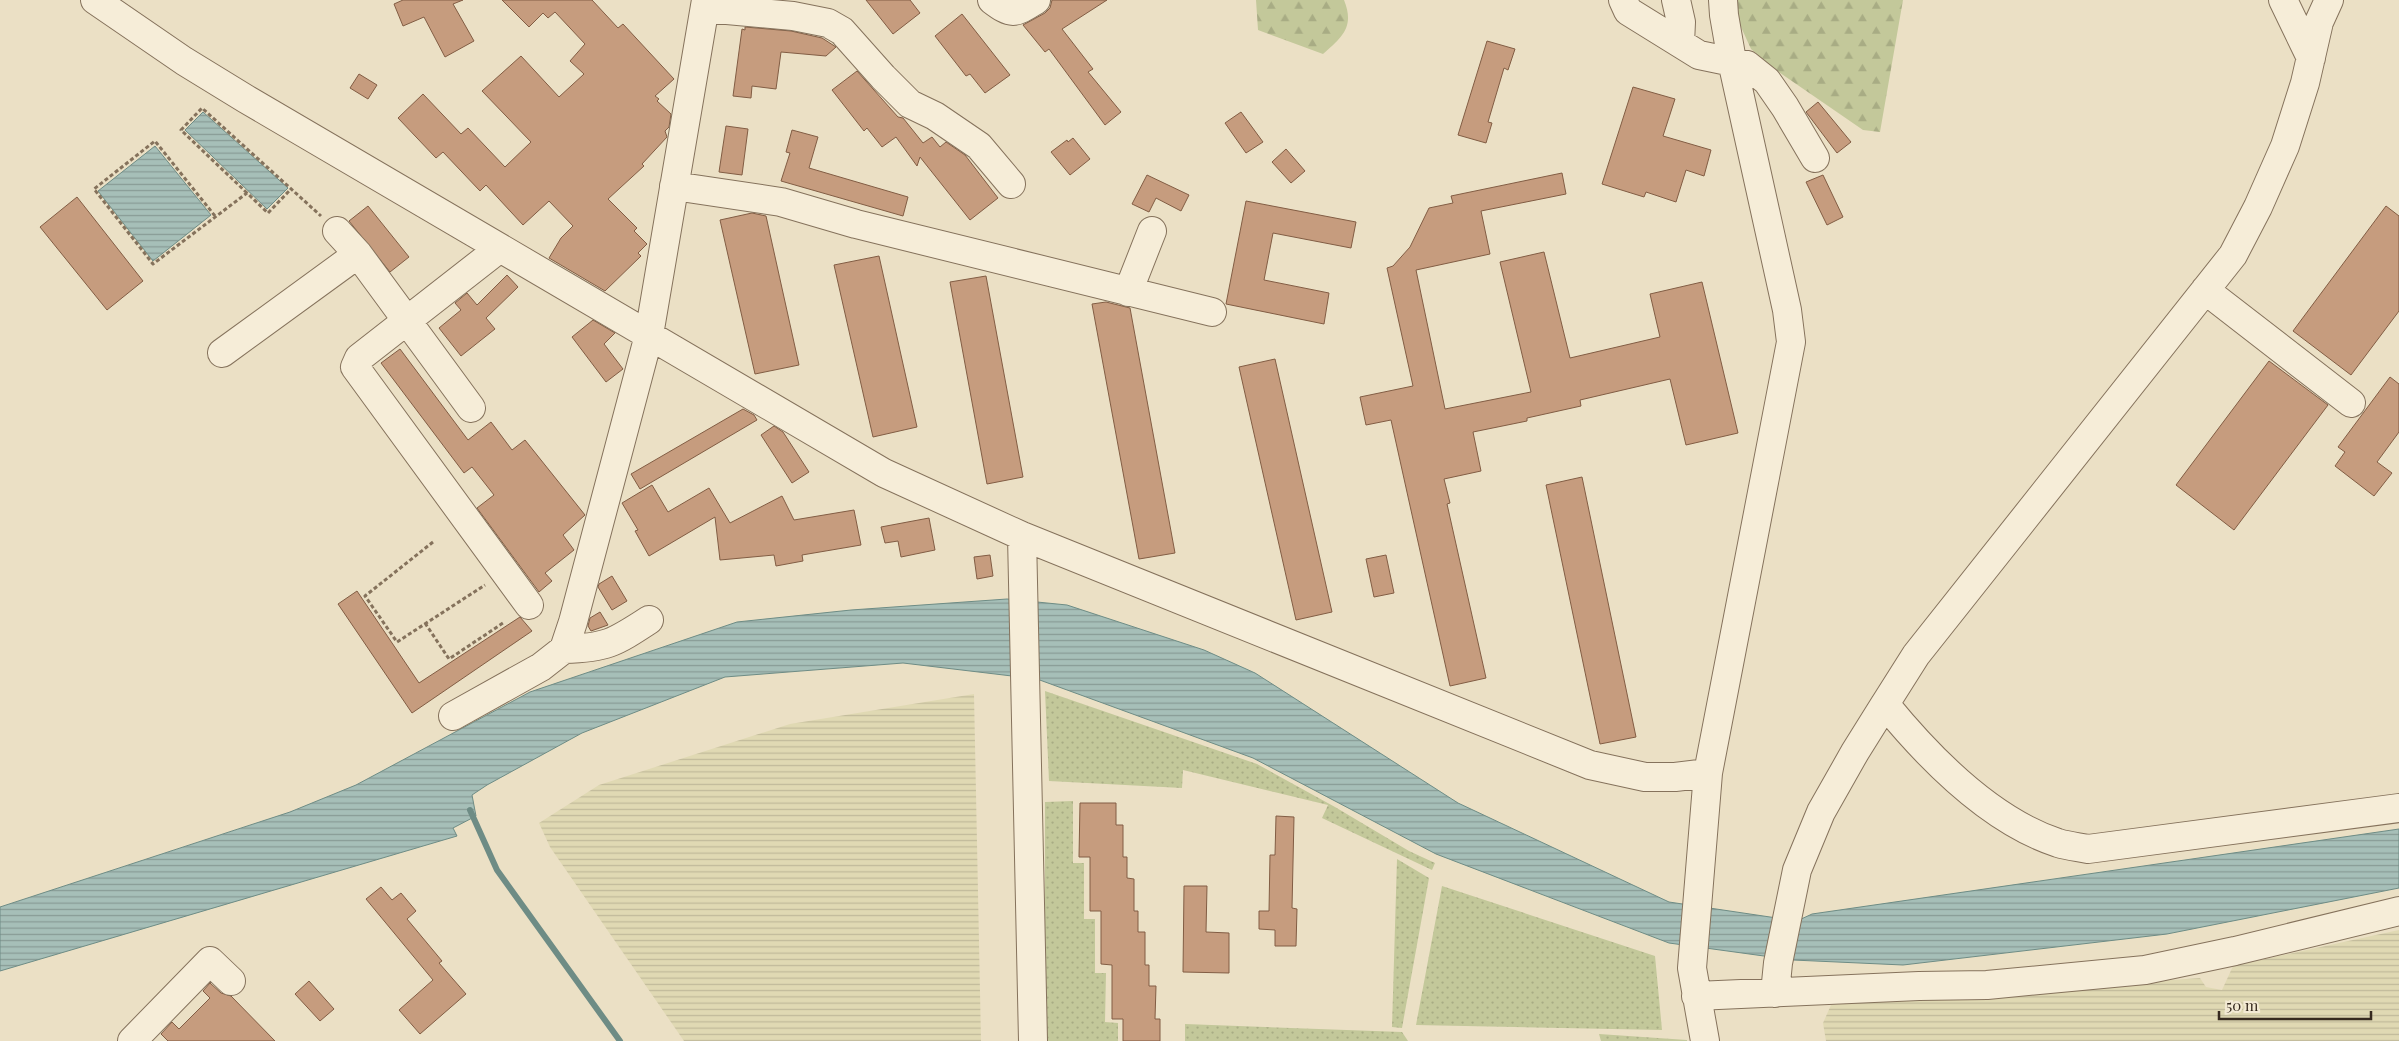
<svg xmlns="http://www.w3.org/2000/svg" width="2399" height="1041" viewBox="0 0 2399 1041" font-family="'Playfair Display',serif">
<defs>
<pattern id="farmland-rules" width="6" height="5" patternUnits="userSpaceOnUse" patternTransform="scale(1.25)"><rect width="6" height="5" fill="#e0d9b3"/><path d="M0 2.5h6" fill="none" stroke="#c1ba9a"/></pattern>
<pattern id="grass-dots" width="8" height="8" patternUnits="userSpaceOnUse" patternTransform="scale(1.25)"><rect width="8" height="8" fill="#c3c89a"/><path d="M2 2h.1M6 6h.1" fill="none" stroke="#a8ac84" stroke-width="1.8" stroke-linecap="round"/></pattern>
<pattern id="forest-firs" width="22" height="20" patternUnits="userSpaceOnUse" patternTransform="scale(1.25)"><rect width="22" height="20" fill="#c3c89a"/><path d="M5 1l3.5 6h-7zM16 11l3.5 6h-7z" fill="#a8ac84"/></pattern>
<pattern id="water-rules" width="6" height="5" patternUnits="userSpaceOnUse" patternTransform="scale(1.25)"><rect width="6" height="5" fill="#a6bfb8"/><path d="M0 2.5h6" fill="none" stroke="#889b95"/></pattern>
</defs>
<rect width="100%" height="100%" fill="#ebe0c5"/>
<path fill="url(#farmland-rules)" d="M 974,694 L 981,1041 L 684,1041 L 550,847 L 539,823 L 599,785 L 790,724 Z
M 2399,930 L 2399,1041 L 1826,1041 L 1823,1023 L 1831,1005 L 2200,978 L 2206,987 L 2222,990 L 2233,966 Z"/>
<path fill="url(#grass-dots)" d="M 1045,691 L 1257,764 L 1335,807 L 1409,851 L 1435,863 L 1432,870 L 1322,818 L 1328,805 L 1183,770 L 1182,788 L 1049,781 Z
M 1073,801 L 1073,863 L 1084,863 L 1084,919 L 1095,919 L 1095,973 L 1106,973 L 1105,1022 L 1118,1023 L 1118,1041 L 1045,1041 L 1045,802 Z
M 1397,859 L 1429,878 L 1402,1028 L 1392,1027 Z
M 1442,886 L 1655,956 L 1662,1030 L 1416,1025 Z
M 1185,1024 L 1402,1032 L 1408,1041 L 1185,1041 Z
M 1599,1034 L 1687,1040 L 1687,1041 L 1601,1041 Z"/>
<path fill="url(#forest-firs)" d="M 1256,0 L 1344,0 C 1355,27 1342,37 1323,54 L 1258,30 Z
M 1736,0 L 1903,0 L 1880,132 L 1863,130 L 1773,68 L 1751,49 L 1736,16 Z"/>
<path fill="url(#water-rules)" stroke="#6e8c85" d="M 203,112 L 288,188 L 267,209 L 185,130 Z
M 155,146 L 211,215 L 153,261 L 98,191 Z
M 1007,599 L 1067,605 L 1204,650 L 1255,673 L 1458,803 L 1669,902 L 1797,921 L 1812,914 L 2399,829 L 2399,888 L 2167,934 L 1903,965 L 1793,960 L 1669,943 L 1436,854 L 1253,758 L 1037,679 L 903,663 L 725,677 L 582,733 L 487,785 L 472,795 L 476,816 L 453,828 L 457,836 L 0,971 L 0,907 L 290,812 L 356,785 L 530,692 L 737,622 L 851,610 Z"/>
<g fill="none" stroke-linecap="round" stroke-linejoin="round">
<path stroke="#6e8c85" stroke-width="6" d="M 470,810 L 497,870 L 620,1041"/>
</g>
<path fill="#c69c7e" stroke="#825d44" d="M 403,0 L 463,0 L 453,4 L 474,41 L 445,57 L 424,17 L 403,26 L 394,4 Z
M 502,0 L 592,0 L 618,28 L 623,24 L 674,79 L 655,96 L 659,99 L 657,101 L 671,114 L 669,127 L 665,131 L 667,137 L 642,164 L 644,166 L 608,199 L 637,228 L 634,231 L 647,244 L 638,253 L 641,256 L 605,291 L 549,258 L 561,238 L 573,226 L 549,201 L 523,225 L 486,185 L 480,191 L 443,152 L 436,158 L 398,118 L 423,94 L 461,134 L 468,128 L 505,167 L 531,142 L 482,91 L 521,56 L 559,97 L 584,74 L 570,61 L 585,44 L 555,12 L 548,18 L 543,13 L 529,27 Z
M 866,0 L 910,0 L 920,13 L 893,34 Z
M 1052,0 L 1107,0 L 1062,29 L 1093,69 L 1088,72 L 1121,112 L 1105,125 L 1049,49 L 1045,52 L 1023,25 L 1045,13 L 1050,8 Z
M 962,14 L 1010,75 L 985,93 L 970,74 L 966,76 L 935,36 Z
M 745,27 L 791,31 L 822,38 L 836,47 L 826,56 L 781,52 L 776,89 L 752,86 L 751,98 L 733,96 L 742,29 L 745,30 Z
M 1487,41 L 1515,49 L 1508,70 L 1504,68 L 1488,122 L 1492,123 L 1486,143 L 1458,135 Z
M 857,71 L 898,117 L 903,118 L 923,143 L 932,137 L 940,147 L 946,142 L 965,155 L 998,198 L 970,220 L 920,157 L 917,166 L 896,137 L 882,147 L 867,128 L 864,131 L 832,90 Z
M 359,74 L 377,85 L 368,99 L 350,88 Z
M 1633,87 L 1675,99 L 1663,136 L 1711,150 L 1704,176 L 1686,170 L 1676,202 L 1646,192 L 1644,197 L 1602,184 Z
M 1818,102 L 1851,142 L 1837,153 L 1806,112 Z
M 1241,112 L 1263,142 L 1246,153 L 1225,123 Z
M 726,126 L 748,129 L 742,175 L 719,172 Z
M 792,130 L 818,137 L 809,168 L 908,197 L 903,216 L 781,181 L 790,153 L 786,152 Z
M 1073,138 L 1090,159 L 1070,175 L 1051,152 L 1067,140 L 1068,142 Z
M 1286,149 L 1305,171 L 1291,183 L 1272,162 Z
M 1562,173 L 1566,194 L 1481,211 L 1490,254 L 1416,270 L 1445,409 L 1531,392 L 1500,262 L 1544,252 L 1570,358 L 1660,337 L 1650,294 L 1702,282 L 1738,433 L 1686,445 L 1670,379 L 1580,400 L 1581,406 L 1527,418 L 1527,421 L 1473,432 L 1481,471 L 1444,479 L 1450,503 L 1447,504 L 1486,678 L 1450,686 L 1391,420 L 1366,425 L 1360,397 L 1413,386 L 1387,268 L 1393,266 L 1410,247 L 1429,208 L 1453,203 L 1451,196 Z
M 1147,175 L 1189,195 L 1181,211 L 1156,198 L 1149,212 L 1132,204 Z
M 1823,175 L 1843,217 L 1827,225 L 1806,182 Z
M 77,197 L 143,281 L 107,310 L 40,227 Z
M 1246,201 L 1356,222 L 1351,248 L 1273,233 L 1264,280 L 1329,293 L 1324,324 L 1226,304 Z
M 368,206 L 409,257 L 390,272 L 349,221 Z
M 2386,206 L 2399,216 L 2399,311 L 2351,375 L 2293,331 Z
M 752,213 L 766,216 L 799,365 L 755,374 L 720,220 Z
M 879,256 L 917,427 L 873,437 L 834,265 Z
M 507,275 L 518,287 L 486,318 L 495,329 L 461,356 L 439,328 L 461,310 L 455,303 L 467,293 L 477,305 Z
M 986,276 L 1023,477 L 987,484 L 950,282 Z
M 1106,302 L 1130,308 L 1175,553 L 1139,559 L 1092,304 Z
M 593,320 L 615,333 L 604,344 L 623,369 L 606,382 L 572,337 Z
M 400,349 L 468,440 L 491,422 L 512,450 L 525,440 L 585,515 L 563,535 L 574,550 L 545,573 L 552,581 L 539,592 L 477,508 L 494,495 L 472,467 L 464,473 L 381,363 Z
M 1275,359 L 1332,612 L 1296,620 L 1239,367 Z
M 2269,361 L 2328,405 L 2234,530 L 2176,485 Z
M 2390,377 L 2399,384 L 2399,432 L 2377,462 L 2392,473 L 2374,496 L 2335,466 L 2345,452 L 2338,447 Z
M 743,409 L 754,415 L 757,420 L 640,489 L 631,474 Z
M 774,426 L 783,432 L 809,472 L 792,483 L 761,435 Z
M 1582,477 L 1636,737 L 1600,744 L 1546,485 Z
M 652,485 L 668,512 L 709,488 L 730,523 L 782,496 L 794,520 L 854,510 L 861,545 L 802,555 L 803,561 L 776,566 L 774,555 L 720,560 L 715,517 L 649,556 L 635,531 L 638,530 L 622,503 Z
M 929,518 L 935,550 L 901,557 L 898,541 L 885,543 L 881,527 Z
M 990,555 L 993,576 L 977,579 L 974,557 Z
M 1386,555 L 1394,593 L 1374,597 L 1366,559 Z
M 612,576 L 627,601 L 612,610 L 598,587 L 599,584 Z
M 357,591 L 419,683 L 520,617 L 532,631 L 412,713 L 338,604 Z
M 600,612 L 608,625 L 591,631 L 588,626 L 590,618 Z
M 1080,803 L 1116,803 L 1116,825 L 1123,825 L 1123,857 L 1127,857 L 1127,878 L 1134,879 L 1134,911 L 1138,911 L 1138,932 L 1145,932 L 1145,965 L 1149,965 L 1149,986 L 1156,986 L 1155,1019 L 1160,1019 L 1160,1041 L 1123,1041 L 1123,1019 L 1112,1019 L 1112,965 L 1101,964 L 1101,911 L 1090,911 L 1090,857 L 1079,857 Z
M 1276,816 L 1294,817 L 1292,908 L 1297,909 L 1296,946 L 1275,946 L 1275,930 L 1259,929 L 1259,911 L 1269,911 L 1270,855 L 1275,855 Z
M 1184,886 L 1207,886 L 1206,932 L 1229,933 L 1229,973 L 1183,972 Z
M 381,887 L 392,900 L 401,893 L 416,911 L 407,919 L 442,961 L 439,963 L 466,994 L 420,1034 L 399,1010 L 433,980 L 366,899 Z
M 309,981 L 334,1009 L 320,1021 L 295,994 Z
M 210,983 L 221,993 L 231,996 L 275,1041 L 168,1041 L 161,1034 L 172,1022 L 179,1029 L 210,998 L 203,991 Z"/>
<g fill="none" stroke-linecap="round" stroke-linejoin="round">
<defs>
<path id="minor" d="M 95,0 L 184,61 L 246,99 L 884,473 L 1022,536 L 1590,765 L 1645,777 L 1675,777 L 1708,773 L 1791,342 L 1787,310 L 1732,61 L 1724,15 L 1723,0
M 992,0 C 1013,16 1015,13 1036,0
M 1623,0 L 1628,11 L 1699,55 L 1747,65 L 1767,81 L 1785,107 L 1815,158
M 1676,0 L 1681,22 L 1680,43
M 2283,0 L 2311,58
M 2329,0 L 2319,22 L 2305,83 L 2285,146 L 2258,207 L 2233,255 L 1916,655 L 1885,704 C 1929,758 1991,821 2058,843 C 2068,846 2078,847 2088,849 L 2399,808
M 705,8 L 793,16 L 828,23 L 842,31 L 883,77 L 910,104 L 935,116 L 979,146 L 1011,184
M 674,186 L 781,202 L 856,224 L 1212,312
M 337,231 L 358,254 L 471,408
M 500,248 L 359,358 L 355,367 L 529,605
M 2205,290 L 2351,403
M 1128,292 L 1152,231
M 222,353 L 358,254
M 1022,536 L 1033,1041
M 564,649 C 606,648 614,643 649,620
M 453,716 L 541,667 L 564,649 L 573,622 L 649,335 L 706,0
M 1775,993 L 1778,963 L 1797,870 L 1821,812 L 1855,752 L 1885,704
M 1696,996 L 1919,986 L 1987,985 L 2145,970 L 2235,951 L 2399,911
M 132,1041 L 210,961 L 231,981
M 1705,1041 L 1692,968 L 1708,773"/>
</defs>
<use href="#minor" stroke="#85725c" stroke-width="30"/>
<path stroke="#85725c" stroke-width="3" stroke-dasharray="4 2.5" stroke-linecap="butt" d="M 247,193 L 181,130 L 202,108 L 321,216
M 215,216 L 155,141 L 94,189 L 153,264 L 247,193 L 268,213 L 291,189
M 433,542 L 365,596 L 397,642 L 485,585
M 425,623 L 449,659 L 503,623"/>
<use href="#minor" stroke="#f6edd8" stroke-width="28"/>
</g>
<path d="M2219 1011v8h152v-8" fill="none" stroke="#362a1f" stroke-width="2.5"/>
<text x="2226" y="1011" font-size="15" fill="#362a1f" stroke="#f3ead4" stroke-width="4" paint-order="stroke">50 m</text>
</svg>
